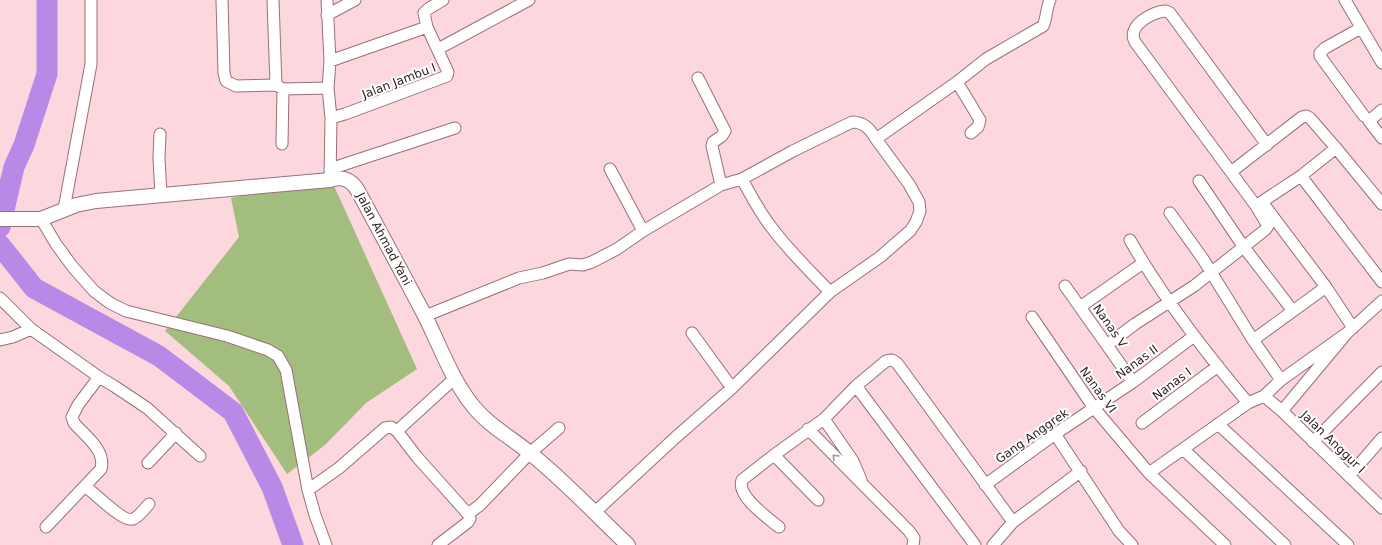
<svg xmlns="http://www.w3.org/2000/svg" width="1382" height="545" viewBox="0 0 1382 545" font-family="'DejaVu Sans',sans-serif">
<rect width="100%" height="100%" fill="#fcd7de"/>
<path fill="#a3bd7e" d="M 330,177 L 417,369 L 366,403 L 325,445 L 287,474 L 229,386 L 165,331 L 239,237 L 231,198 Z"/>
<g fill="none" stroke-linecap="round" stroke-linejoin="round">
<path stroke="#b889e6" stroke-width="21" d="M 0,227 L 14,167 L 24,145 L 47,74 L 47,0
M 0,245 L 34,288 L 159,356 L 233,412 L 272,487 L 293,545"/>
<defs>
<path id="minor" d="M 222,0 L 224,73 L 226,81 L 236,86 L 276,85 L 283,89 L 328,88
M 273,0 L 276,85
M 327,0 L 330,61 L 328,88 L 331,118 L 330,180
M 1345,0 L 1382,63
M 327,15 L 355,0
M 1361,28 L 1325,48 L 1320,53 L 1320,56 L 1364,116
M 438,49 L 529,0
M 330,61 L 427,27
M 698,78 L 725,131 L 722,136 L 713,142 L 712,146 L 721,185
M 957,82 L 980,120 L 978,127 L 971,133
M 1382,110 L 1369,121 L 1382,138
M 331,118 L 345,114 L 447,76 L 448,72 L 427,27 L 424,13 L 428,9 L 443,0
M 160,134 L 159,158 L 161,195
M 282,144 L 283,89
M 330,169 L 455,128
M 610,169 L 643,231
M 1231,172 L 1302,117 L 1306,116 L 1310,118 L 1336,148 L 1382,204
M 1301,176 L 1382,282
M 742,179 C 751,196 760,213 772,228 C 789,251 810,271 830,292
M 1199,181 L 1243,246 L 1293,311
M 1262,202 L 1326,287 L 1353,328
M 1257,205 L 1301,176 L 1336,148
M 64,209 L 91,64 L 91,0
M 1170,213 L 1203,259 L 1253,340 L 1281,380
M 41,219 L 56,244 L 72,266 L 94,291 L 110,303 L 126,311 L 227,336 L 268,350 L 278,356 L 286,370 L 308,490 L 315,515 L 326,545
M 1130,240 C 1163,298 1205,352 1248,403
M 1065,286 L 1133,382
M 0,298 L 31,329 L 99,377 L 114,386 L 147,408 L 200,456
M 1080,307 L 1143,263
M 425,316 L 519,278 L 543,273 L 569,264 L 583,265 L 592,262 L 617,249 L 643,231 L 721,185 L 742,179 L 793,151 L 852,122 C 864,122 870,129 876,139 L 957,82 L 986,59 L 1043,26 C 1047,18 1046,8 1050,0
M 1032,317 L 1094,408 L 1149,473 L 1225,545
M 692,333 L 732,388
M 0,340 L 13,337 L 31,329
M 1253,340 L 1326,287
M 1107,345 L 1135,324 L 1194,286 L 1265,230 L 1268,226 L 1256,206 L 1135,42 C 1126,26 1153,11 1166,11 L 1170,13 L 1267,145
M 856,386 L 975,545
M 1264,396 L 1282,411 L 1382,508
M 1282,411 L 1347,333 L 1382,301
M 824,419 L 853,461 L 861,480
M 1142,423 L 1218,366
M 1218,424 L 1348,545
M 808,429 L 909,531 L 914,538 L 913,545
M 397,431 L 417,457 L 468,514
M 1055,434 L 1119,531 L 1132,545
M 1313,442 L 1382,372
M 1183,449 L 1285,545
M 774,455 L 818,500
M 148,463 L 176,433
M 1149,473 L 1248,403 L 1264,396 L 1281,380 L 1347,333
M 1349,476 L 1382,438
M 985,485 L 1055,434 L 1133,382 L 1194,336
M 85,486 C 93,492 124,523 133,519 C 139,517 145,508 149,504
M 308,490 L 339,468 L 385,428 L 391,427 L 397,431 L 455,378
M 594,513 L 676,437 L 732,388 L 830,292 L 880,257 L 910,231 L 916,222 L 920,211 L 919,202 L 909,184 L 876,139
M 46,527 L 101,469 C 106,450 85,436 74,423 L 72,417 L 78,405 L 99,377
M 779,527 C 768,518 736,496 742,480 L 774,455 L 824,419 L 856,386 L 886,361 L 892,360 L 897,363 L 1013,522
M 438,545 L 468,522 L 470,519 L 468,514 L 480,505 L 530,453 L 559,428
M 993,545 L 1013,522 L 1081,471"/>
<path id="tertiary" d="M 0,219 L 41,219 L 76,205 L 96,201 L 330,180 C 343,176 351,179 358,191 C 380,232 403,274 425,316 C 440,346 452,380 473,406 C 489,426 512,438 531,454 C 566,482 596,515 628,545"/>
</defs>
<use href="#minor" stroke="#987077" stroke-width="13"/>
<use href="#tertiary" stroke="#987077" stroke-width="16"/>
<use href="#minor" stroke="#fff" stroke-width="11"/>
<use href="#tertiary" stroke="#fff" stroke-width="14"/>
</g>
<defs><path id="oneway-chevron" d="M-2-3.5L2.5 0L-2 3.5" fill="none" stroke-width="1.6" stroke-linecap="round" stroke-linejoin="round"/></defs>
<use stroke="#a0989a" href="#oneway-chevron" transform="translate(835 457) rotate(-135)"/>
<g text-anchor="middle" stroke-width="4" stroke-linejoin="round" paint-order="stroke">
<g font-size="12" fill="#2b1b1e" stroke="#fff">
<text transform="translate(399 81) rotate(-21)" y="4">Jalan Jambu I</text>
<text transform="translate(384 239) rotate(62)" y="4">Jalan Ahmad Yani</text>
<text transform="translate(1110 326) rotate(55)" y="4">Nanas V</text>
<text transform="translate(1137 362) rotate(-36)" y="4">Nanas II</text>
<text transform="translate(1172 384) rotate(-37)" y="4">Nanas I</text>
<text transform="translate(1098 390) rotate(54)" y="4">Nanas VI</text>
<text transform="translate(1032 436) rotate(-35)" y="4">Gang Anggrek</text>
<text transform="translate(1333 442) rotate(44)" y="4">Jalan Anggur I</text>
</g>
</g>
</svg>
